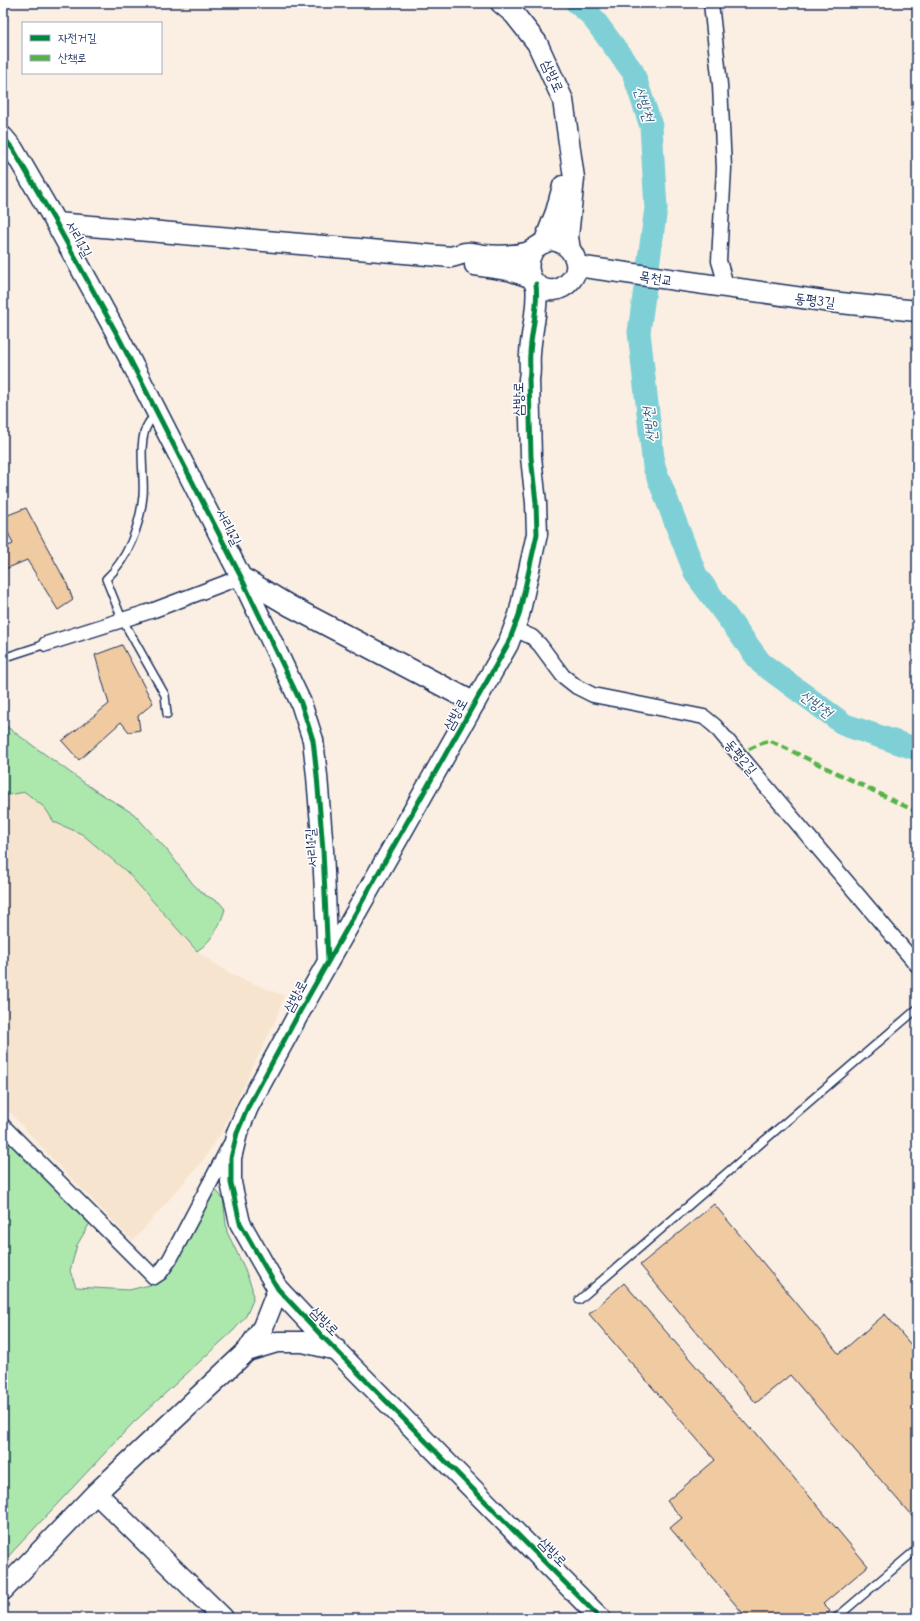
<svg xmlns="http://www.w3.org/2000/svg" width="920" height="1621" viewBox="0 0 920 1621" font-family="'Comic Neue','Poor Story',sans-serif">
<rect width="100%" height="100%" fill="#faefe2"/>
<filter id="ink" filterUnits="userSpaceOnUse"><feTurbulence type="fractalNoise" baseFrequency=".025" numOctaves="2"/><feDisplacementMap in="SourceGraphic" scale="8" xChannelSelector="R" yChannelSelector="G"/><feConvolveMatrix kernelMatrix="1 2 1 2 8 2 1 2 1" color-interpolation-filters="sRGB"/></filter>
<g filter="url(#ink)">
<path fill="#f7e4ce" d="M 25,792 L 45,808 L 54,822 L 82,834 L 127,872 L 197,951 L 230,974 L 284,996 L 276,1019 L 221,1133 L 201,1163 L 133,1241 L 58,1165 L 3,1105 L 3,796 Z"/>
<path fill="#ace7ac" stroke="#648b85" d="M 3,724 L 93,789 L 134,814 L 167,850 L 193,884 L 205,895 L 219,902 L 225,909 C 220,926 212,941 197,951 L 127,872 L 82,834 L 54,822 L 45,808 L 25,792 L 3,796 Z
M 3,1136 L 90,1223 L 77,1245 L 70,1271 L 76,1287 L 129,1290 L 158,1283 L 172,1268 L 211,1190 L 217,1191 L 223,1199 L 227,1232 L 244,1267 L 252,1288 L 253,1300 L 246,1316 L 234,1330 L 133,1423 L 3,1562 Z"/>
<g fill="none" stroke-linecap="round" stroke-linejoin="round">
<path stroke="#7fd0d6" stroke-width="23" d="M 577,3 L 590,14 L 633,72 L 651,126 L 656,208 L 639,332 L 654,467 L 696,575 L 761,663 L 845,725 L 917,749"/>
</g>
<path fill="#f0caa0" stroke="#1b2f5e" d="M 26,508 L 67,584 L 73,600 L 58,610 L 27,560 L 3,570 L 3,548 L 13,544 L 3,521 L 3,517 Z
M 122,645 L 153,703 L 138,716 L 140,730 L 129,732 L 121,722 L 79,760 L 62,741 L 109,704 L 95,655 Z
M 714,1204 L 839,1354 L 885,1314 L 917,1352 L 917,1522 L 790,1375 L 756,1403 L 640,1265 Z
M 624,1283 L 751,1430 L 752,1428 L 868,1566 L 823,1604 L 830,1611 L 822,1618 L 747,1618 L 670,1528 L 682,1518 L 667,1501 L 715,1460 L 589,1314 Z"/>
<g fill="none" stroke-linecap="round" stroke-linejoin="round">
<defs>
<path id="lane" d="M 156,415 C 154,417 150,420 148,424 C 137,441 145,476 143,496 C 140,525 128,559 106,579 L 122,619 L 165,695 L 167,714
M 3,658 L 46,644
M 579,1300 L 917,1009
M 836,1618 L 917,1549"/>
<path id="street" d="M 711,3 L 720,85 L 724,168 L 719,261 L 727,288
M 514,629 L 532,637 L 540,645 L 563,676 L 577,687 L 593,695 L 704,717 L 715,726 L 917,965
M 46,644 L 154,610 L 241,577
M 3,1126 L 154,1277 L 160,1273 L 170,1259 L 230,1145"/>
<path id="secondary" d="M 501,3 L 514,14 L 537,43 L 563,100 L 574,178 L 568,237 L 570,250
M 3,137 L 13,149 L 56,223 L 118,336 L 241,577 L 301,703 L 313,740 L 317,776 L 323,850 L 328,961
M 56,223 L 451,257 C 456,256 461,254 465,253 C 471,252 478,254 484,255 C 497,256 513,256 526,253 C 537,249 544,238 556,241 C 573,246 583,266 571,280 C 550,305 515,280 534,249
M 544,243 L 556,212 L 563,186
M 475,265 L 509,270 L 530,277
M 577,266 L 831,302 L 917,311
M 536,284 C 539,307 531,331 530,354 C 529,363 531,370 529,379 L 531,457 L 536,503 L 537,534 L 519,615 L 508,644 L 299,1013 L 248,1107 L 237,1133 L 231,1158 L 231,1183 L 240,1223 L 265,1267 L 278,1289 L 322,1336 L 600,1618
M 241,577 L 290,606 L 475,703
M 247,1351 L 263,1327 L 278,1289
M 3,1590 L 96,1493
M 223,1618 L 96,1493 L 247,1351 L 277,1342 L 303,1342 L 337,1350"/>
</defs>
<use href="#lane" stroke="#1b2f5e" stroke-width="10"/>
<use href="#street" stroke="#1b2f5e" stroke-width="17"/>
<use href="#secondary" stroke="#1b2f5e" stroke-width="23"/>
<use href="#lane" stroke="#fff" stroke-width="7"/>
<use href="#street" stroke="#fff" stroke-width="14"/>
<use href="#secondary" stroke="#fff" stroke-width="20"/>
<path stroke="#55b248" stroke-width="4" stroke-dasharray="8 4" stroke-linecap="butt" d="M 738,754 L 769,740 L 917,812"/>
<defs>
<path id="cycleway" d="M 3,137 L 13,149 L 56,223 L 118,336 L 241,577 L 301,703 L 313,740 L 317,776 L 323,850 L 328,961
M 536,284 C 539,307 531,331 530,354 C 529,363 531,370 529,379 L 531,457 L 536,503 L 537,534 L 519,615 L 508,644 L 299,1013 L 248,1107 L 237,1133 L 231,1158 L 231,1183 L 240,1223 L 265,1267 L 278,1289 L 322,1336 L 600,1618"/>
</defs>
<use href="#cycleway" stroke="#fff" stroke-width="8"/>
<use href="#cycleway" stroke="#00873e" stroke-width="5"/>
</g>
</g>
<g text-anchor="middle" stroke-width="3" stroke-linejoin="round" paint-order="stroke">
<g font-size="14" fill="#1b2f5e" stroke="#fff">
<text transform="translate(553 76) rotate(66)" y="5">삼방로</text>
<text transform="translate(79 239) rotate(61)" y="5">서리1길</text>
<text transform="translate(656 278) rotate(9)" y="5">목천교</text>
<text transform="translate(815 300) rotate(7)" y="5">동평3길</text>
<text transform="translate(518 399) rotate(-90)" y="5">삼방로</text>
<text transform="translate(229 527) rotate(63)" y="5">서리1길</text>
<text transform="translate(455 714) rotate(-60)" y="5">삼방로</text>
<text transform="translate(741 757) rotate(50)" y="5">동평2길</text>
<text transform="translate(311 848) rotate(-94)" y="5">서리1길</text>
<text transform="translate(295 996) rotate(-61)" y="5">삼방로</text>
<text transform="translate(325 1321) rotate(46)" y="5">삼방로</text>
<text transform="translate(553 1552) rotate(46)" y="5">삼방로</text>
</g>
<g font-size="15" font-style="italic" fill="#395f82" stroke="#fff">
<text transform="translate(644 104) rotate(72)" y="5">산방천</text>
<text transform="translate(650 425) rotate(-97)" y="5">산방천</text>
<text transform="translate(816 704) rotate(36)" y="5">산방천</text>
</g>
</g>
<rect width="920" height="1621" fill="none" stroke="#fff" stroke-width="16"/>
<rect x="8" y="8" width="904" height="1605" fill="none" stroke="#1b2f5e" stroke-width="1.5" filter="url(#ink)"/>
<rect x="22" y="22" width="140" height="52" fill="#ffffff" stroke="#a4acbf"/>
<rect x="30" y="35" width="20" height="6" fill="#00873e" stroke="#a4acbf"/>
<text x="58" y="42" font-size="12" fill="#1b2f5e">자전거길</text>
<rect x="30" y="55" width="20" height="6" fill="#55b248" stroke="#a4acbf"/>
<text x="58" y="62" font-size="12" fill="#1b2f5e">산책로</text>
</svg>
